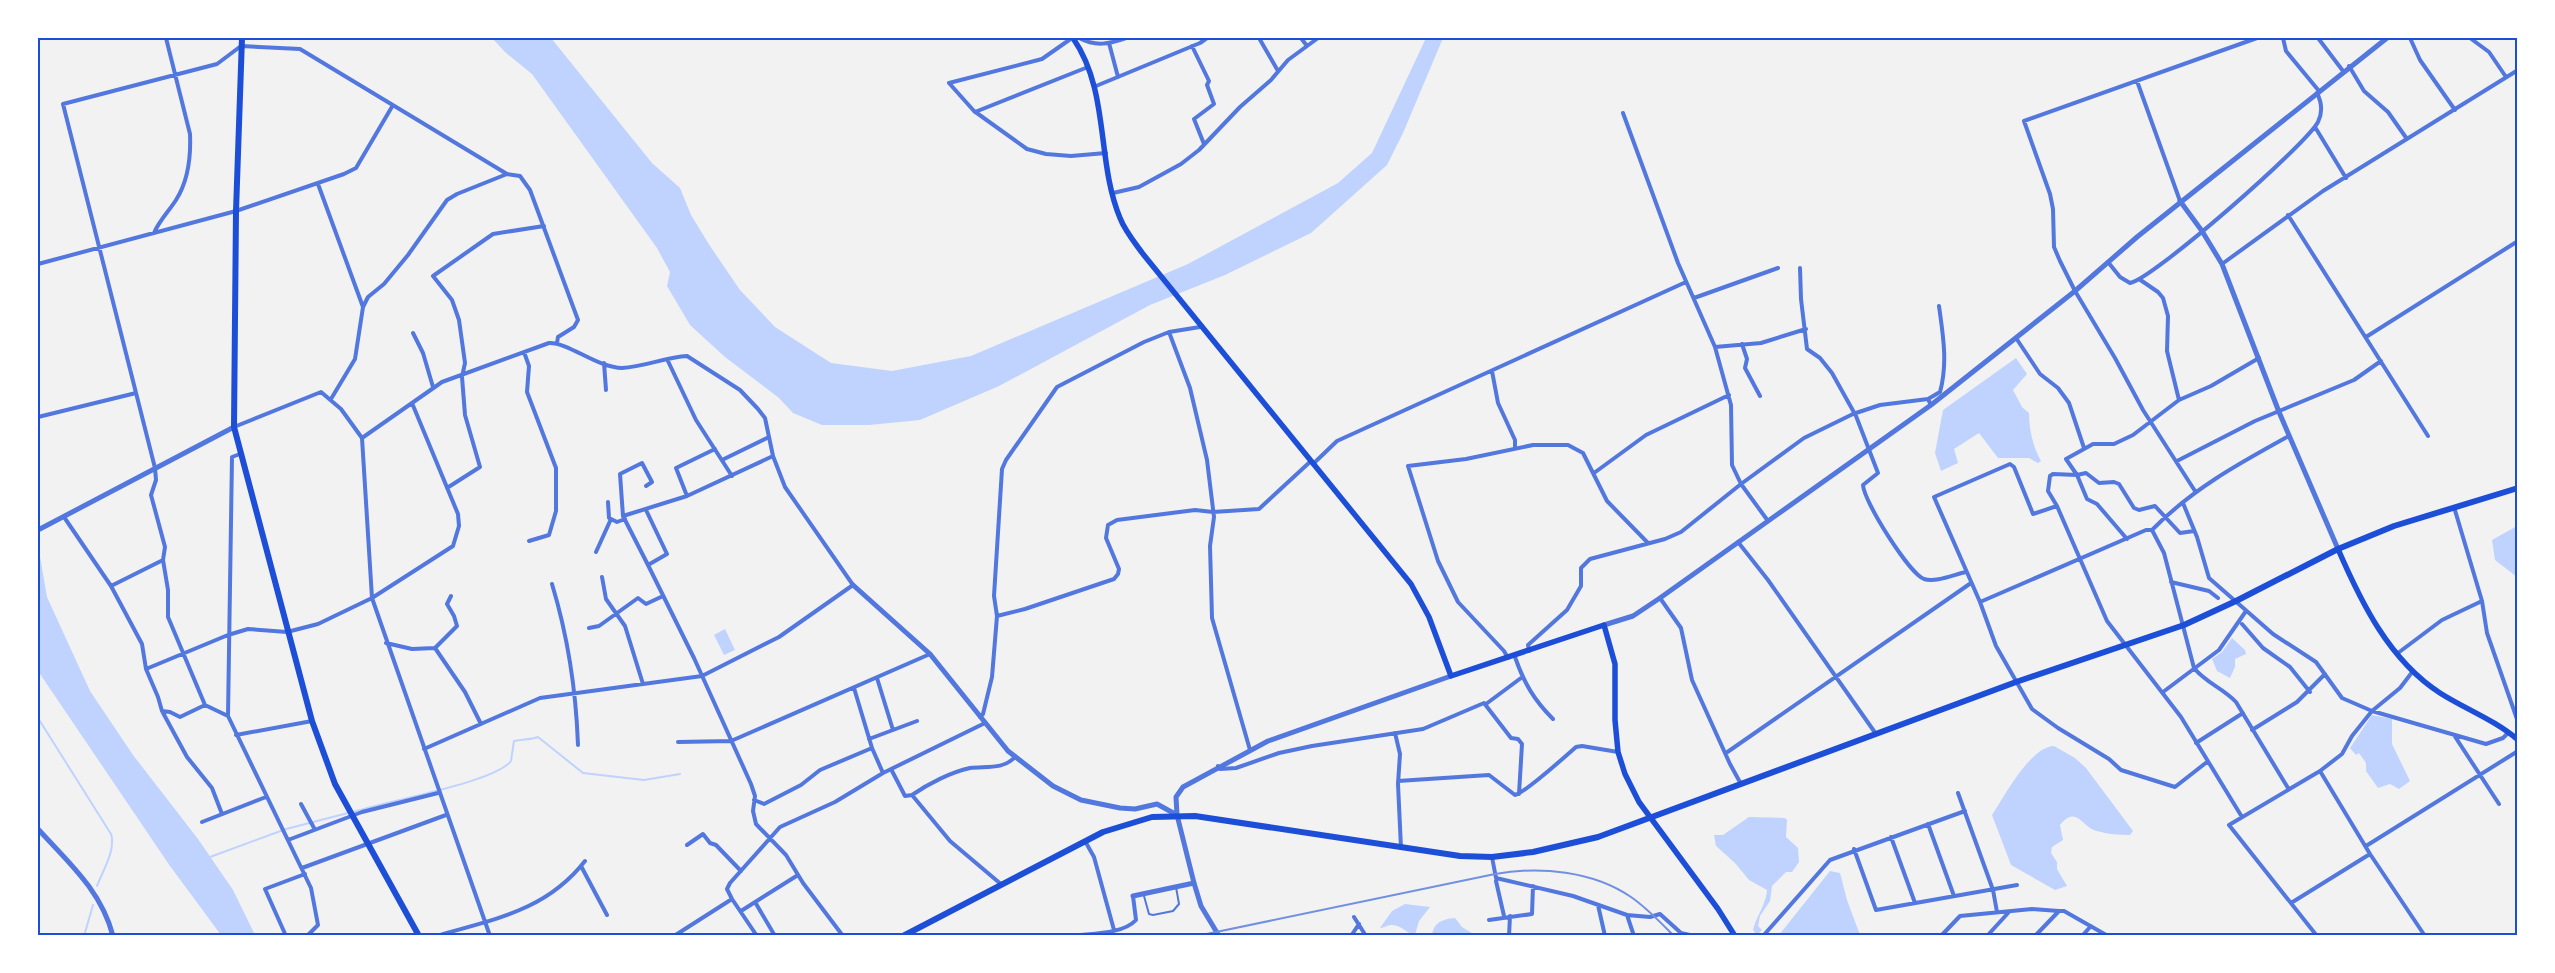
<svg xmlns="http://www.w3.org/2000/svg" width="2555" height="973" viewBox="0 0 2555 973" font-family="'PT Sans',sans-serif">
<rect width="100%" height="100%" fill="#f2f2f2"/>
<path fill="#bfd3fe" d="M 492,38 L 551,38 L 652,163 L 680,188 L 691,215 L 710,246 L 740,290 L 775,327 L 831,363 L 892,371 L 971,356 L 1188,264 L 1338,183 L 1372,153 L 1426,38 L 1443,38 L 1403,133 L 1387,165 L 1311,233 L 1225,275 L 1150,305 L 999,386 L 920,420 L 869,425 L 822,425 L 793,413 L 779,398 L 725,357 L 690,325 L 667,286 L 670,272 L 657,248 L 532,74 L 506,53 Z
M 2016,358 L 2027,374 L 2013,390 L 2022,407 L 2029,413 C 2029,430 2033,447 2041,461 L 2038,463 L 2029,458 L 1998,458 L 1979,433 L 1954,449 L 1958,463 L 1941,471 L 1935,453 L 1943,410 Z
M 2517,526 L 2517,577 L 2495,560 L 2492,540 Z
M 38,545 L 47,597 L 90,691 L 133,755 L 198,839 L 233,890 L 255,935 L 221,935 L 170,866 L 38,671 Z
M 725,629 L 735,650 L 724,655 L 714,635 Z
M 2232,638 L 2245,650 L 2246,654 L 2235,659 L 2235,667 L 2230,678 L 2217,671 L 2212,659 L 2222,652 Z
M 2372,715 L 2392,719 L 2392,744 L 2410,781 L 2399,789 L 2390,784 L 2378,788 L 2366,771 L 2366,763 L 2359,753 L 2356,755 L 2350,748 Z
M 2054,746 L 2075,758 L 2086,768 L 2133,831 L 2130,835 C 2119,835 2107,834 2097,831 C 2082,828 2077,804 2060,825 L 2063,840 L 2052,847 L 2051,853 L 2057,862 L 2057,869 L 2067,886 L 2055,890 L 2011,865 L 1992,815 C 2004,797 2030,747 2054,746 Z
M 1749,817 L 1785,818 L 1787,820 L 1786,837 L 1798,848 L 1799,862 L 1792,872 L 1786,872 L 1772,886 L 1770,901 L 1760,916 L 1758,926 L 1762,930 L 1757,935 L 1753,930 C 1756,916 1766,905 1767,890 L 1749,880 L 1735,863 L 1716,846 L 1714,835 L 1723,835 Z
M 1830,871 L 1840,873 L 1847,900 L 1860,935 L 1779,935 Z
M 1405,904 L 1430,907 L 1419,921 L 1415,935 C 1407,934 1402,925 1392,925 C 1386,925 1385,928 1380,928 L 1392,911 Z
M 1455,918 L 1462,927 L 1475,935 L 1432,935 C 1434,922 1443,919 1455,918 Z"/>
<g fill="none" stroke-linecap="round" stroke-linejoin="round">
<path stroke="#bfd3fe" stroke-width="2" d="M 38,718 L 111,834 C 116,850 103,870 97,886
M 353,812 C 385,801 494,783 511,761 L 514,741 C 523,739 530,740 538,737 L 583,773 L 644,780 L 680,774
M 210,857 L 286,829 L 348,813
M 84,936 L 93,905"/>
<path stroke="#5277de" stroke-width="2" d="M 1144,896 L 1149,914 L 1153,915 L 1173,911 L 1179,904 L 1176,887"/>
<path stroke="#5277de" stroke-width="4" d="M 1072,38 L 1042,59 L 949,83 L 974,111 L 1027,149 L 1046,154 L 1071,156 L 1106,153
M 1079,38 C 1096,47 1109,44 1126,38
M 1259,38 L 1278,71
M 1301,38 L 1307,46
M 2283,38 L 2286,51 L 2319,91
M 2318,38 L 2343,71
M 2410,38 L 2420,60 L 2455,110
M 2470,38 L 2489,52 L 2506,77
M 1109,43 L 1118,77
M 1192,46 L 1209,81 L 1207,85 L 1214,104 L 1194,119 L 1204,144
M 2349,66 L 2364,91 L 2388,112 L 2407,139
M 2137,81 L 2180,201
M 1096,86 L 1200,43 L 1207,38
M 975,112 L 1088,67
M 1623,113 L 1678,263 L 1715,347 L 1731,405 L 1732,465 L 1741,484 L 1768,521
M 2315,127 L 2346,178
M 318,184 L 363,307
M 1113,193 L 1139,187 L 1181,164 L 1199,150 L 1240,107 L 1271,80 L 1288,60 L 1318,38
M 2288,215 L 2428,436
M 154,233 C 159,221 169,211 176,200 C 188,181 191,157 190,134 L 166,38
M 2108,262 L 2120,277 L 2130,283 C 2153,279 2306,145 2318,122 C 2323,112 2322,103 2317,93
M 38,264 L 236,211 L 344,174 L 356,168 L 393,105
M 2222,264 L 2323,191 L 2518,70
M 1800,268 L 1801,299 L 1807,349 L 1820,358 L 1832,373 L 1856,416 L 1878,473 L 1863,485 C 1864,502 1909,573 1924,579 C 1936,583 1955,574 1966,572
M 2139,279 L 2158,292 L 2163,298 L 2168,316 L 2167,351 L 2179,400
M 1694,298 L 1778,268
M 1169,332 L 1190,388 L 1207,460 L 1214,517 L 1210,546 L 1212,618 L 1250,750
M 413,333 L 423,353 L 433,387
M 2366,337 L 2518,241
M 2016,338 L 2040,374 L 2058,388 L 2069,403 L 2084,448
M 1742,344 L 1747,359 L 1745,368 L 1760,396
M 1715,347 L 1761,343 L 1806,329
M 524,352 L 529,366 L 527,392 L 556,468 L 556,511 L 549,535 L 529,541
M 667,359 L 696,420 L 732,476
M 604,363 L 606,390
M 1492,371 L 1498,403 L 1515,440 L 1515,447
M 331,399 L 355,359 L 363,307 L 368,297 L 384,284 L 408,255 L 447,200 L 457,194 L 507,174
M 1928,399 L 1940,392 C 1948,363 1943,335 1939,306
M 38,417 L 136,393
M 234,427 L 321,392 L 341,409 L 362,438 L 372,598 L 490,936
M 362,438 L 442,382 L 549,343 C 568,342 598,368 622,368 C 644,367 666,357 687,356 L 740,390 L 758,409 L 765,418 L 773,456 L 785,487 L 853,585 L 779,637 L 702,676 L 540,698 L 424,749
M 240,454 L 232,457 L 228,716 L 311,888 L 318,925 L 307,936
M 722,460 L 769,437
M 2177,461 L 2255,421 L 2354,380 L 2381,361
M 1313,464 L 1337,441 L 1686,282
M 1594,473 L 1646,435 L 1729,395
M 447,488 L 480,467 L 465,415 L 462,377 L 465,363 L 459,320 L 452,300 L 433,276 L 493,234 L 544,226
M 2195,491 L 2143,410 L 2115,358 L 2075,291 L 2060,261 L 2054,247 L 2053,209 L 2050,194 L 2024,121 L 2257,38
M 687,496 L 676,468 L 715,449
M 608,502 L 609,518 L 617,522 L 625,519
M 2183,503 L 2197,537 L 2209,578 L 2273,634 L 2316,662 L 2342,698 L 2372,711 L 2486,744 L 2503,738 L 2508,733
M 2057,506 L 2048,491 L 2050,476 L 2053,474 L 2077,475 L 2086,473 L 2099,483 L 2114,482 L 2119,484 L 2134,508 L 2139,510 L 2155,506 L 2180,533 L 2194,531
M 2454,507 L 2482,601 L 2487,633 L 2518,722
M 646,510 L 667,554 L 648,565 L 623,516 L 620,474 L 642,463 L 652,482 L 646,486
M 623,516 L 687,496 L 773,456
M 64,517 L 111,586 L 142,644 L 146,669 L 158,697 L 162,711 L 187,757 L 212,788 L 222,814
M 2152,530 L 2164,553 L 2194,668 C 2206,683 2223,688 2236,702 L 2288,788
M 2127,539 L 2097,504 L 2087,499 L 2077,475 L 2066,459 L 2093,444 L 2114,444 L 2133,435 L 2179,400 L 2211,386 L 2259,358
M 1738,542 L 1768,580 L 1876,734
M 596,552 L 611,519
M 648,565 L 694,658 L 751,784 L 755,796 L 753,811 L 756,824 L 786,855 L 803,883 L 843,936
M 602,577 L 606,599 L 625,626 L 643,684
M 2171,582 L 2209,591 L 2218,598
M 552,584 C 568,637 576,689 578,745
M 111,586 L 163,560
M 1660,598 L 1681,628 L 1692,680 L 1730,764 L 1741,784
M 1980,602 L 2146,530 L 2152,530 C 2192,489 2240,463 2289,436
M 997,616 L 1025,609 L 1114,579 L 1118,574 L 1119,569 L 1106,538 L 1108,525 L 1117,520 L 1195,510 L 1213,512 L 1259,509 L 1311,461
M 2242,624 L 2263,648 L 2290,667 L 2310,692
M 589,628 L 599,626 L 638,598 L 646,604 L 663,596
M 386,643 L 412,649 L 435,648 L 457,626 L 454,616 L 447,604 L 451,596
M 435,648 L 465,692 L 481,724
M 1529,651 L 1528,645 L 1567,610 L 1581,586 L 1581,568 L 1590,559 L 1665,539 L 1681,532 L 1741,484 L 1804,438 L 1853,414 L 1880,405 L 1928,399 L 1931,405
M 2398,653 L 2442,620 L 2482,601
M 1515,657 C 1524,683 1534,700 1553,719
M 1508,658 L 1504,651 L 1458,602 L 1438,561 L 1408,466 L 1466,459 L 1533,445 L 1568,445 L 1583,453 L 1607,501 L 1648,543
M 146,669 L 228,635 L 248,629 L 287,632 L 318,624 L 372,598 L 453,546 L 459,526 L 458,514 L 412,403
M 877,678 L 893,730
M 854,688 L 872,748 L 883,773
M 2163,692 L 2219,650 L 2246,611
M 1486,704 L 1521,678
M 162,711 L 170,712 L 180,717 L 205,705
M 228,716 L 205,705 L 168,617 L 168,590 L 163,560 L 165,547 L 151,495 L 156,480 L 155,468 L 63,104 L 217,64 L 241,46 L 300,49 L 507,174 L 520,176 L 530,190 L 578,320 L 574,327 L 558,337 L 557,343
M 980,717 L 983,714 L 992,677 L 997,616 L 994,596 L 1002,469 L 1006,460 L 1057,387 L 1144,342 L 1169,332 L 1200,327
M 2252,730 L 2297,702 L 2325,674
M 1395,733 L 1400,754 L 1398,784 L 1401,848
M 236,735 L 312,721
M 2454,735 L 2499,804
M 869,739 L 917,721
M 678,742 L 731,741 L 930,654
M 2196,743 L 2243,713
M 1726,753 L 1971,583
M 2207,762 L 2175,787 L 2121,770 L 2109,759 L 2058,728 L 2032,709 L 1996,646 L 1980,602 L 1934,497 L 2010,464 L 2014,467 L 2033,514 L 2057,506 L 2107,621 L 2181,717 L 2242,817
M 1218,766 L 1220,769 L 1236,768 L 1279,753 L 1312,746 L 1423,729 L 1484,703 L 1511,738 L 1518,739 L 1522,744 L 1519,794
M 891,769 L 905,796 L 912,795 L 950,841 L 1002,885
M 2320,771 L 2370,854 L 2425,936
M 1398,781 L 1489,775 L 1515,795 C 1524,793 1567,755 1576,747 L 1582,746 L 1618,752
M 1958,793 L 1993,890 L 1997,912
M 912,795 C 928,784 951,772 970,768 C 986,766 1003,770 1015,757
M 754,800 L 764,804 L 801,785 L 820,770 L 872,748
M 301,804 L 314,828
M 202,822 L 266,797
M 1928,824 L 1954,896
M 1891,837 L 1915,903
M 288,840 L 362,812 L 438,793
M 1085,841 L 1094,857 L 1114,930
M 687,845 L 703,834 L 710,843 L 716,845 L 741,871
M 2366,846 L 2518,751
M 1854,849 L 1876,910 L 2017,885
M 1492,857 L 1496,878 L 1573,896 L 1627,915 L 1634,936
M 581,866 L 607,915
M 302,868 L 446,815
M 1497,878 L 1496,881 L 1504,916
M 755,902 L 775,936
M 2291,903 L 2370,854
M 1598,905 L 1605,936
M 741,911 L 798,875
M 1627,915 L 1650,917 L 1660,914 L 1681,933 L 1694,936
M 1354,917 L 1366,936
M 1489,920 L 1532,914 L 1533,886
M 286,936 L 265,889 L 305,874
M 436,936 C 494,919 546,911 585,861
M 674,936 L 732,899
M 757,936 L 732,899 L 727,889 L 730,883 L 780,827 L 835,802 L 883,773 L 985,723
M 1070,936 C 1090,933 1122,935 1136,920 L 1133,896
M 1351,936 L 1359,924
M 1509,936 L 1510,916
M 1763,936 L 1830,860 L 1965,811
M 1941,936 L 1960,916 L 2032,909 L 2059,911
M 1987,936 L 2009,912
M 2035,936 L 2059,911 L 2064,911 L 2108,936
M 2082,936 L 2091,926
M 2317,936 L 2229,825 L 2320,771 L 2342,754 L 2352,736 L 2372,711 L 2400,688 L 2413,671"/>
<path stroke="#5277de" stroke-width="5" d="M 2180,201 L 2202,231 L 2222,264 L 2279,412 L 2338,549
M 38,530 L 234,427
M 853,585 L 930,654 L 1008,751 L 1053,786 L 1081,800 L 1120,808 L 1135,809 L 1157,804 L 1177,815
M 1604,625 L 1633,616 L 1660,598 L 1931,405 L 2075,291 L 2137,237 L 2387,38
M 38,829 C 68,862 101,890 113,936
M 1133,896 L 1194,883
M 1219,936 L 1201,906 L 1194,883 L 1177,815 L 1176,797 L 1183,787 L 1268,741 L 1451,676"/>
<path stroke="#1d4ed8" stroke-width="5.5" d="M 1073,38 C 1110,92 1096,160 1120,218 C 1125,231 1135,243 1143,254 L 1411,584 L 1429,617 L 1451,676 L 1604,625 L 1615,664 L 1615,720 L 1618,752 L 1625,774 L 1639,802 L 1718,909 L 1735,936
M 2338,549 C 2361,602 2389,660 2440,693 C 2465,709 2495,720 2518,740"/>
<path stroke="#1d4ed8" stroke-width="6" d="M 242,38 L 236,211 L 234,427 L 312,721 L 335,784 L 419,936
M 903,936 L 1103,832 L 1152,817 L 1195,816 L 1460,856 L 1492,857 L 1533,852 L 1598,837 L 2016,682 L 2184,625 L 2236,601 L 2338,549 L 2394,526 L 2518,488"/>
<path stroke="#7290e2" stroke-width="2" d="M 1197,936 L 1495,874 C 1540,866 1593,871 1631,897 C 1647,908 1660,922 1674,936"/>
</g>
<rect width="2555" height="973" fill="none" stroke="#ffffff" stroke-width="78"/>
<rect x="39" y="39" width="2477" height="895" fill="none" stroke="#1d4ed8" stroke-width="2"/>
</svg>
